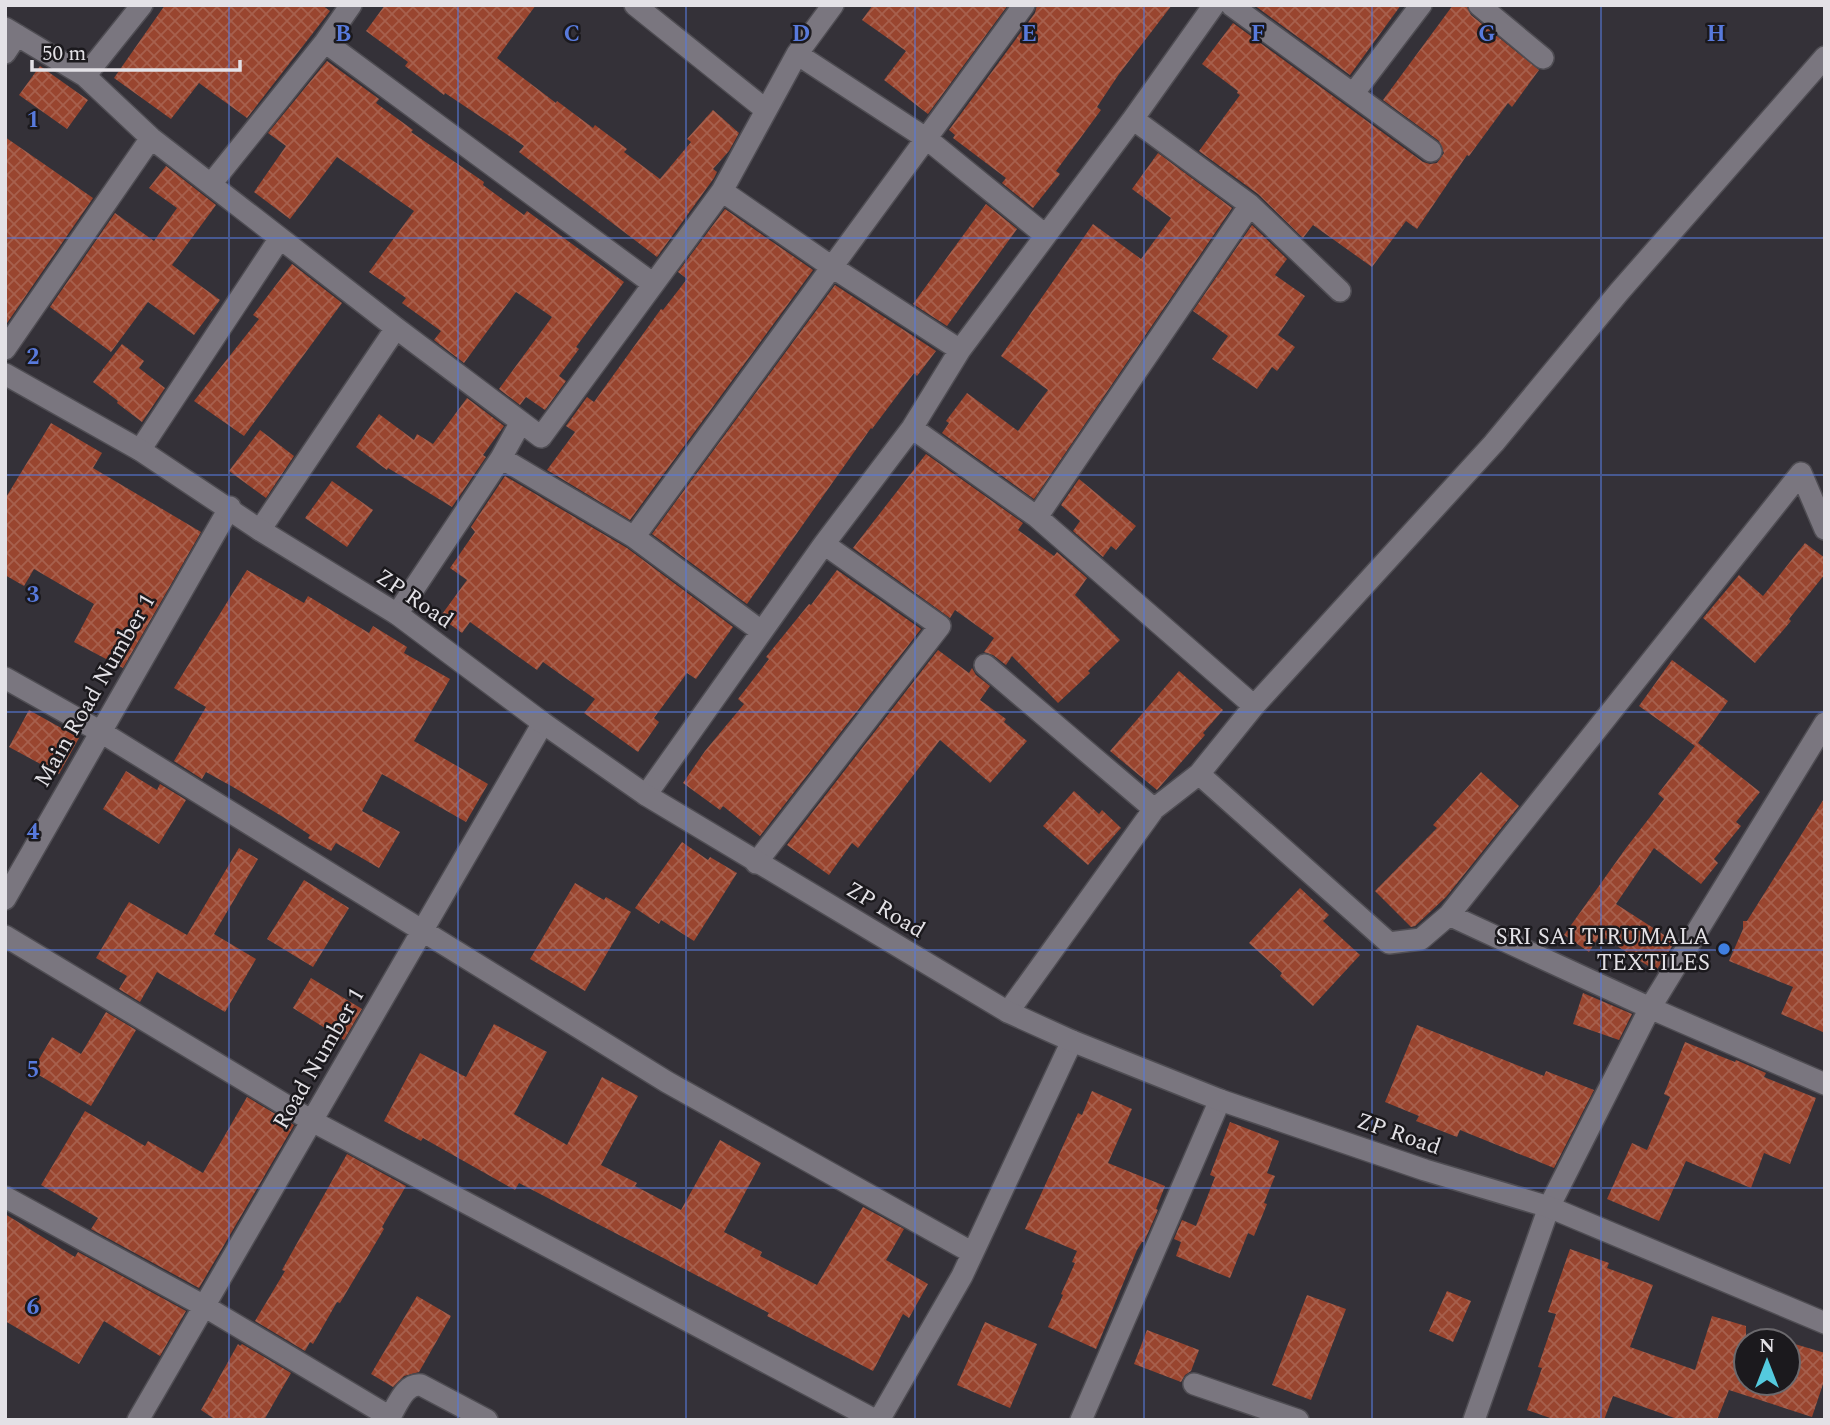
<svg xmlns="http://www.w3.org/2000/svg" width="1830" height="1425" viewBox="0 0 1830 1425" font-family="Spectral,serif">
<defs>
<pattern id="building-cross-hatch" width="8" height="8" patternUnits="userSpaceOnUse" patternTransform="scale(1.75)"><rect width="8" height="8" fill="#99452f"/><path d="M0 0l8 8M0 8l8-8" fill="none" stroke="#a7604d"/></pattern>
</defs>
<rect width="100%" height="100%" fill="#343138"/>
<path fill="url(#building-cross-hatch)" d="M 165,5 L 322,5 L 330,11 L 247,118 L 199,83 L 171,119 L 114,78 Z
M 385,5 L 536,5 L 497,58 L 556,103 L 557,101 L 593,128 L 595,125 L 627,149 L 624,152 L 660,179 L 691,142 L 687,139 L 713,110 L 739,133 L 729,151 L 713,169 L 717,172 L 714,178 L 657,257 L 519,152 L 524,146 L 445,93 L 444,95 L 405,66 L 408,62 L 366,31 Z
M 873,5 L 1008,5 L 928,114 L 884,80 L 906,51 L 862,20 Z
M 1037,5 L 1172,5 L 1119,74 L 1097,107 L 1101,110 L 1056,171 L 1060,174 L 1033,208 L 1002,183 L 1006,178 L 953,138 L 955,135 L 949,130 L 1035,13 Z
M 1254,5 L 1401,5 L 1350,75 Z
M 1453,5 L 1466,5 L 1471,15 L 1539,70 L 1512,107 L 1508,103 L 1469,156 L 1467,155 L 1417,229 L 1406,221 L 1372,267 L 1313,225 L 1303,238 L 1258,194 L 1199,151 L 1240,95 L 1237,93 L 1238,91 L 1202,64 L 1233,23 L 1423,162 L 1430,164 L 1437,163 L 1444,153 L 1439,141 L 1383,100 Z
M 327,61 L 379,99 L 376,103 L 413,130 L 411,132 L 484,182 L 483,185 L 524,215 L 527,211 L 624,282 L 576,347 L 579,349 L 559,376 L 566,381 L 545,410 L 526,397 L 520,405 L 499,389 L 552,317 L 516,292 L 464,363 L 434,340 L 441,331 L 402,303 L 406,298 L 369,272 L 414,211 L 337,157 L 290,219 L 254,192 L 286,146 L 268,133 Z
M 40,66 L 88,100 L 67,129 L 19,95 Z
M 5,137 L 93,198 L 5,326 Z
M 1158,153 L 1232,208 L 1034,499 L 942,433 L 949,423 L 946,421 L 967,393 L 1018,431 L 1048,390 L 1001,356 L 1093,224 L 1141,259 L 1171,218 L 1132,189 Z
M 166,166 L 216,205 L 172,265 L 220,300 L 194,335 L 148,302 L 111,352 L 50,307 L 115,213 L 154,241 L 177,208 L 149,188 Z
M 986,204 L 1017,229 L 947,326 L 913,304 Z
M 725,209 L 813,270 L 630,520 L 547,470 L 575,432 L 566,426 L 587,397 L 594,402 L 661,309 L 663,310 L 687,279 L 678,272 Z
M 1252,225 L 1287,259 L 1275,275 L 1305,296 L 1278,335 L 1295,347 L 1277,371 L 1272,367 L 1257,389 L 1212,359 L 1228,336 L 1193,311 Z
M 292,264 L 342,303 L 244,436 L 194,401 L 259,319 L 253,315 Z
M 835,285 L 936,351 L 917,376 L 914,373 L 872,429 L 871,428 L 747,604 L 652,534 Z
M 122,344 L 144,361 L 139,368 L 165,388 L 142,422 L 117,403 L 118,401 L 93,382 Z
M 467,398 L 504,426 L 483,455 L 486,457 L 452,507 L 388,468 L 387,470 L 356,447 L 379,414 L 414,440 L 417,434 L 433,444 Z
M 51,423 L 102,453 L 93,468 L 201,532 L 123,668 L 74,642 L 94,604 L 34,569 L 24,586 L 5,575 L 5,499 Z
M 260,430 L 294,456 L 266,498 L 229,471 Z
M 926,454 L 1023,523 L 1018,530 L 1054,556 L 1057,552 L 1087,578 L 1075,595 L 1120,640 L 1088,671 L 1090,673 L 1058,703 L 1012,656 L 1006,665 L 993,655 L 984,652 L 994,638 L 955,610 L 950,618 L 853,548 Z
M 505,476 L 627,548 L 733,627 L 696,679 L 687,673 L 654,718 L 659,722 L 638,752 L 584,713 L 595,699 L 543,662 L 537,670 L 470,622 L 462,633 L 440,617 L 467,580 L 450,568 L 475,532 L 471,527 Z
M 1079,479 L 1136,526 L 1116,550 L 1111,546 L 1103,557 L 1073,531 L 1080,521 L 1061,505 Z
M 332,481 L 373,510 L 347,547 L 305,518 Z
M 1805,543 L 1825,558 L 1825,574 L 1789,619 L 1791,621 L 1755,663 L 1703,618 L 1739,575 L 1763,596 Z
M 247,570 L 304,603 L 308,596 L 369,633 L 373,626 L 407,647 L 404,653 L 450,679 L 414,741 L 488,784 L 466,822 L 382,774 L 362,811 L 400,832 L 379,868 L 336,843 L 331,851 L 308,838 L 310,835 L 283,817 L 233,787 L 206,772 L 202,779 L 174,761 L 206,707 L 174,688 Z
M 837,570 L 921,629 L 760,836 L 723,806 L 720,810 L 683,783 L 705,751 L 744,704 L 738,699 L 769,659 L 766,657 L 809,604 L 811,605 Z
M 938,650 L 969,673 L 972,668 L 976,675 L 990,686 L 980,700 L 1006,719 L 1004,722 L 1027,741 L 990,783 L 940,740 L 858,848 L 852,843 L 829,875 L 787,845 Z
M 1672,660 L 1728,701 L 1698,743 L 1760,792 L 1736,822 L 1741,826 L 1714,859 L 1718,863 L 1701,884 L 1654,848 L 1616,904 L 1675,942 L 1656,971 L 1600,935 L 1589,952 L 1564,935 L 1626,848 L 1664,799 L 1658,794 L 1695,746 L 1639,706 Z
M 1179,671 L 1223,710 L 1203,733 L 1205,735 L 1157,790 L 1110,751 Z
M 29,710 L 79,738 L 59,774 L 9,747 Z
M 126,771 L 157,790 L 160,784 L 186,800 L 159,844 L 103,809 Z
M 1481,772 L 1519,806 L 1446,897 L 1415,926 L 1411,927 L 1375,891 L 1437,828 L 1433,825 Z
M 1074,791 L 1099,814 L 1102,810 L 1121,828 L 1088,865 L 1043,826 Z
M 1825,797 L 1825,1033 L 1781,1014 L 1793,987 L 1729,961 L 1743,929 L 1743,921 L 1747,921 Z
M 682,842 L 708,860 L 710,857 L 737,873 L 694,941 L 661,920 L 659,924 L 635,908 Z
M 239,848 L 258,859 L 214,934 L 256,959 L 225,1012 L 157,972 L 140,1002 L 119,989 L 127,976 L 96,958 L 129,902 L 187,935 Z
M 304,880 L 349,908 L 313,967 L 267,939 Z
M 575,883 L 604,900 L 606,897 L 631,912 L 585,991 L 530,959 Z
M 1300,888 L 1329,915 L 1323,921 L 1360,955 L 1313,1006 L 1280,976 L 1282,973 L 1249,943 Z
M 311,978 L 362,1009 L 344,1040 L 293,1008 Z
M 1583,993 L 1632,1014 L 1619,1040 L 1573,1024 Z
M 106,1012 L 136,1030 L 91,1106 L 32,1071 L 52,1037 L 81,1054 Z
M 494,1024 L 547,1052 L 514,1114 L 567,1145 L 602,1077 L 638,1096 L 601,1165 L 637,1183 L 635,1186 L 681,1210 L 720,1140 L 761,1163 L 724,1232 L 762,1252 L 760,1256 L 817,1285 L 863,1207 L 904,1229 L 886,1260 L 928,1284 L 909,1318 L 903,1314 L 873,1371 L 767,1316 L 769,1313 L 519,1183 L 515,1190 L 423,1138 L 421,1141 L 384,1121 L 420,1053 L 466,1077 Z
M 1417,1025 L 1544,1076 L 1546,1071 L 1594,1090 L 1554,1168 L 1460,1130 L 1457,1137 L 1416,1121 L 1419,1116 L 1385,1102 Z
M 1685,1042 L 1735,1062 L 1736,1060 L 1766,1073 L 1764,1077 L 1816,1098 L 1790,1164 L 1764,1153 L 1751,1188 L 1686,1161 L 1659,1221 L 1607,1199 L 1632,1143 L 1647,1150 L 1670,1097 L 1664,1094 Z
M 1092,1091 L 1132,1109 L 1108,1163 L 1165,1186 L 1156,1209 L 1158,1210 L 1144,1242 L 1142,1242 L 1137,1250 L 1096,1349 L 1048,1327 L 1063,1295 L 1061,1294 L 1075,1263 L 1072,1262 L 1077,1251 L 1025,1229 L 1078,1113 L 1082,1115 Z
M 247,1097 L 294,1125 L 199,1288 L 91,1229 L 98,1218 L 41,1185 L 85,1111 L 145,1146 L 148,1141 L 203,1173 Z
M 1230,1122 L 1279,1141 L 1267,1173 L 1275,1176 L 1264,1203 L 1267,1204 L 1254,1236 L 1248,1233 L 1230,1278 L 1176,1256 L 1181,1242 L 1174,1239 L 1182,1220 L 1196,1226 L 1215,1177 L 1210,1175 Z
M 347,1154 L 406,1186 L 382,1227 L 384,1229 L 340,1303 L 337,1302 L 313,1344 L 310,1342 L 305,1351 L 255,1321 L 285,1271 L 282,1270 Z
M 5,1214 L 75,1257 L 78,1252 L 186,1311 L 160,1356 L 104,1321 L 79,1364 L 5,1321 Z
M 1570,1249 L 1609,1263 L 1607,1268 L 1653,1285 L 1630,1347 L 1695,1370 L 1712,1316 L 1746,1326 L 1746,1383 L 1788,1383 L 1788,1342 L 1825,1353 L 1825,1378 L 1812,1417 L 1729,1390 L 1717,1420 L 1680,1420 L 1613,1396 L 1604,1420 L 1556,1420 L 1527,1410 L 1542,1368 L 1538,1367 L 1556,1314 L 1548,1312 Z
M 1447,1291 L 1471,1301 L 1453,1342 L 1429,1331 Z
M 1307,1295 L 1346,1309 L 1311,1400 L 1272,1385 Z
M 417,1296 L 451,1316 L 419,1372 L 404,1376 L 393,1387 L 371,1374 Z
M 985,1322 L 1037,1344 L 1010,1408 L 957,1385 Z
M 1147,1330 L 1199,1350 L 1191,1371 L 1185,1375 L 1181,1382 L 1134,1364 Z
M 238,1344 L 240,1346 L 242,1344 L 291,1373 L 264,1420 L 216,1420 L 201,1410 Z"/>
<g fill="none" stroke-linecap="round" stroke-linejoin="round">
<defs>
<path id="minor" d="M 635,5 L 766,110
M 1231,5 L 1431,151
M 1479,5 L 1543,58
M 5,28 L 85,76 L 151,138 L 396,328 L 541,437 L 722,191 L 797,54 L 833,5
M 325,42 L 652,283
M 5,53 L 17,35
M 797,54 L 927,139 L 1045,235
M 85,76 L 142,5
M 1353,94 L 1421,5
M 1133,119 L 1250,205 L 1340,291
M 211,184 L 325,42 L 351,5
M 722,191 L 832,267 L 960,350
M 5,349 L 151,138
M 912,428 L 1037,517 L 1254,706
M 140,450 L 280,238
M 501,458 L 634,537 L 761,631
M 1037,517 L 1250,205
M 260,530 L 396,328
M 634,537 L 1024,5
M 397,614 L 501,458 L 521,422
M 985,665 L 1154,809
M 5,678 L 101,732 L 667,1082 L 971,1252
M 1199,774 L 1389,943 L 1421,939 L 1449,915 L 1801,473 L 1825,529
M 646,795 L 824,544 L 912,428 L 960,350 L 1133,119 L 1214,5
M 756,863 L 940,626 L 824,544
M 5,899 L 230,507
M 1449,915 L 1650,1008 L 1825,1084
M 5,936 L 312,1121 L 875,1420
M 1008,1012 L 1154,809 L 1199,774 L 1254,706 L 1494,443 L 1619,292 L 1825,57
M 5,1197 L 204,1306 L 390,1417
M 1194,1384 L 1298,1420
M 138,1420 L 543,723
M 388,1420 C 397,1407 404,1383 421,1385 L 487,1420
M 879,1420 L 962,1276 L 1072,1041
M 1081,1420 L 1220,1100
M 1474,1420 L 1549,1207 L 1650,1008 L 1825,723"/>
<path id="tertiary" d="M 5,374 L 140,450 L 260,530 L 397,614 L 543,723 L 646,795 L 1008,1012 L 1072,1041 L 1220,1100 L 1425,1170 L 1549,1207 L 1825,1323"/>
</defs>
<use href="#minor" stroke="#4f4d53" stroke-width="24"/>
<use href="#tertiary" stroke="#4f4d53" stroke-width="24"/>
<use href="#minor" stroke="#7a767f" stroke-width="21"/>
<use href="#tertiary" stroke="#7a767f" stroke-width="21"/>
</g>
<path fill="none" stroke="#587adc" stroke-width="2" stroke-opacity="0.55" d="M 229,5 L 229,1420M 458,5 L 458,1420M 686,5 L 686,1420M 915,5 L 915,1420M 1144,5 L 1144,1420M 1372,5 L 1372,1420M 1601,5 L 1601,1420M 5,238 L 1825,238M 5,475 L 1825,475M 5,712 L 1825,712M 5,950 L 1825,950M 5,1188 L 1825,1188"/>
<circle fill="#3f7fe0" stroke="#1b191d" stroke-width="2.5" cx="1724" cy="949" r="7"/>
<g text-anchor="middle" stroke-width="5" stroke-linejoin="round" paint-order="stroke">
<g font-size="23" fill="#e3e1e6" stroke="#1b191d">
<text transform="translate(415 598) rotate(34)" y="8">ZP Road</text>
<text transform="translate(94 690) rotate(-60)" y="8">Main Road Number 1</text>
<text transform="translate(886 909) rotate(31)" y="8">ZP Road</text>
<text transform="translate(318 1058) rotate(-60)" y="8">Road Number 1</text>
<text transform="translate(1399 1133) rotate(19)" y="8">ZP Road</text>
</g>
<g font-size="23" fill="#e3e1e6" stroke="#1b191d" text-anchor="end">
<text x="1710" y="944">SRI SAI TIRUMALA<tspan x="1710" dy="26">TEXTILES</tspan></text>
</g>
</g>
<g font-size="23" text-anchor="middle" font-weight="bold" fill="#587adc" stroke="#1b191d" stroke-width="5" stroke-linejoin="round" paint-order="stroke">
<text x="343" y="41">B</text>
<text x="572" y="41">C</text>
<text x="801" y="41">D</text>
<text x="1029" y="41">E</text>
<text x="1258" y="41">F</text>
<text x="1487" y="41">G</text>
<text x="1716" y="41">H</text>
<text x="33" y="127">1</text>
<text x="33" y="364">2</text>
<text x="33" y="602">3</text>
<text x="33" y="839">4</text>
<text x="33" y="1077">5</text>
<text x="33" y="1314">6</text>
</g>
<rect width="1830" height="1425" fill="none" stroke="#e3e1e6" stroke-width="14"/>
<g transform="translate(1767 1362)"><circle r="33" fill="#1b191d" stroke="#6b696d" stroke-width="2"/>
<path d="M0-5L12 26L0 18L-12 26Z" fill="#54cade"/>
<text y="-10" font-size="19" font-weight="bold" text-anchor="middle" fill="#e3e1e6">N</text>
</g>
<path d="M32 60v10h208v-10" fill="none" stroke="#e3e1e6" stroke-width="3.5"/>
<text x="42" y="60" font-size="21" fill="#e3e1e6" stroke="#1b191d" stroke-width="5" paint-order="stroke">50 m</text>
</svg>
